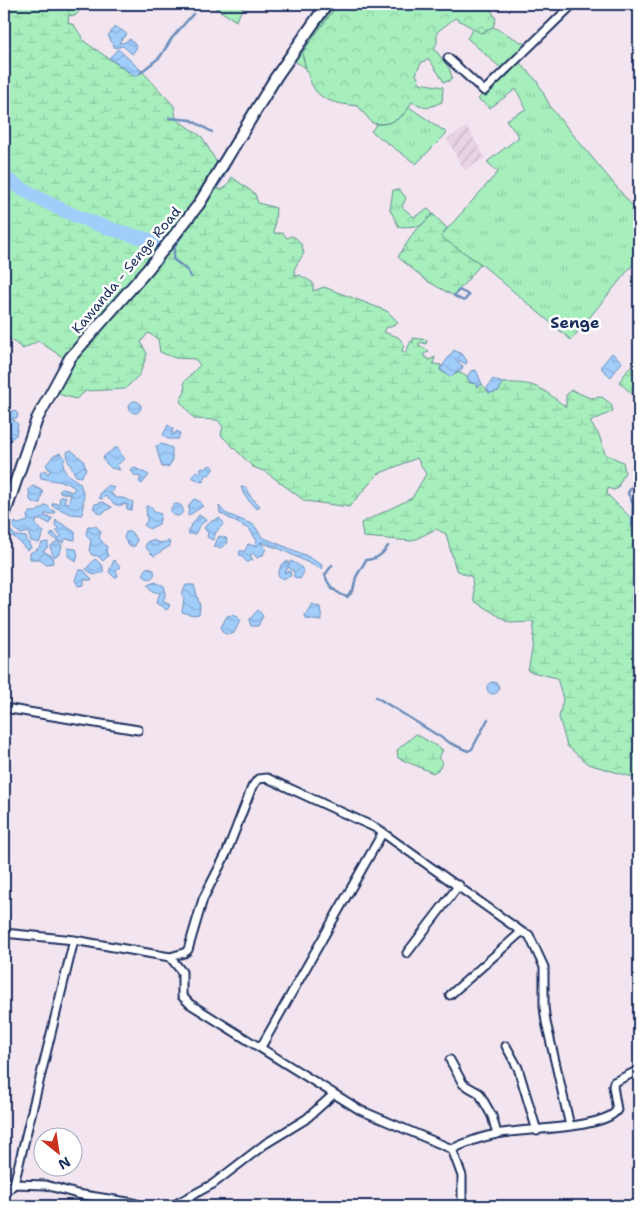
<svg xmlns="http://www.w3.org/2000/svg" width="643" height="1210" viewBox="0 0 643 1210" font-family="'Shantell Sans',sans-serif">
<defs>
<pattern id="industrial-furrows" width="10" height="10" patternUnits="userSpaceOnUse" patternTransform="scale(1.25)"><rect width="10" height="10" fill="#e8d2e4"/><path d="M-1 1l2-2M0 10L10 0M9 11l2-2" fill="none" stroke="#c6b5c6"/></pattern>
<pattern id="grass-tufts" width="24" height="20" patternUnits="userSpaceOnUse" patternTransform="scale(1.25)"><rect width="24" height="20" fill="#a6eebc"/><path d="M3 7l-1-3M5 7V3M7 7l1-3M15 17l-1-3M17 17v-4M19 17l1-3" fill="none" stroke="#8ecca4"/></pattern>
<pattern id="forest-crowns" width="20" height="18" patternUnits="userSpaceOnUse" patternTransform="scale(1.25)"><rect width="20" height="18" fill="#a6eebc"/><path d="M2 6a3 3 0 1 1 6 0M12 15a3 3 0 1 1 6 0" fill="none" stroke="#8ecca4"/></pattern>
<pattern id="wetland-marsh" width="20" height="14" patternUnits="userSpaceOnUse" patternTransform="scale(1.25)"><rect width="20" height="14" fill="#a6eebc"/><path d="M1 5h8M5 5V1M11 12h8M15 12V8" fill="none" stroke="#8ecca4"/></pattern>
<pattern id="water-waves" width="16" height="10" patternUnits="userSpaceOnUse" patternTransform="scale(1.25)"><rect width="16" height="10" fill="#a1cdfb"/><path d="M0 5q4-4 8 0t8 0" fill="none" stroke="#8ab0da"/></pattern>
</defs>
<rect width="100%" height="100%" fill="#f2e5ef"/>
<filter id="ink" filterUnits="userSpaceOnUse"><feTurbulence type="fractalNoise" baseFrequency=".02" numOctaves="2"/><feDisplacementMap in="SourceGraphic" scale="10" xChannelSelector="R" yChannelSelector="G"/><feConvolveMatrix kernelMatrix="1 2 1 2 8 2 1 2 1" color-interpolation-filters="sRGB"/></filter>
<g filter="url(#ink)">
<path fill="url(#industrial-furrows)" d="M 467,127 L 485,158 L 464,170 L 447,139 Z"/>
<path fill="url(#grass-tufts)" stroke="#608e8d" d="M 209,4 L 245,4 L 236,21 Z
M 331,4 L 338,4 L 302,53 L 306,68 L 291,59 Z
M 481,18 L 495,28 L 527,45 L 503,70 L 467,38 Z
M 518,61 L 537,81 L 551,108 L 639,214 L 639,257 L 571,340 L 481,264 L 440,237 L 498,172 L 487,162 L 519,137 L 506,120 L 526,109 L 516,89 L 490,108 L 478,99 Z
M 409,107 L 447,133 L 416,164 L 371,131 L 377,124 C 389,125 403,119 409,107 Z
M 393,190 L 400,190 L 406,198 L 402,207 L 414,217 L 428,209 L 433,214 L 420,226 L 399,227 L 390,210 Z"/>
<path fill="url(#forest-crowns)" stroke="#608e8d" d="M 338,4 L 488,4 L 496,19 L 493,27 L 481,33 L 455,18 L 437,32 L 437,43 L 434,48 L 449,68 L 452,77 L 449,81 L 444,82 L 429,59 L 421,63 L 416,74 L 420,83 L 443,87 L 442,102 L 427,108 L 412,102 C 403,119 390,126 372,123 L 358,106 C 315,102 312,93 302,53 Z"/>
<path fill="url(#wetland-marsh)" stroke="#608e8d" d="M 4,4 L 85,4 L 75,16 L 69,15 L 68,23 L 74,25 L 85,42 L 134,76 L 143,72 L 174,106 L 176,119 L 202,137 L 217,163 C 187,232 113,300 64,358 L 38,341 L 23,349 L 10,339 L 4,342 Z
M 232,177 L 255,194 L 258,203 L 276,208 L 274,233 L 283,233 L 287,238 L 291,236 C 299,238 302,245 304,253 L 294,269 L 296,276 L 300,275 L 313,283 L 313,291 L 324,287 L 387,311 L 398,322 L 391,327 L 387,327 L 384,332 L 398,337 L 404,344 L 402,351 L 406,352 L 411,341 L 413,343 L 413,338 L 427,340 L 426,344 L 421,342 L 419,345 L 429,351 L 423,355 L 429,360 L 435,357 L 433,364 L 441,365 L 440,370 L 450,377 L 459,372 L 467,377 L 470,383 L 475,383 L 477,387 L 482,384 L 489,393 L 499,391 L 502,383 C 536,382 540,387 566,407 L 566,395 L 572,390 L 590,398 L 602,397 L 611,404 L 613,411 L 590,422 L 599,435 L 605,454 L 623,462 L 625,472 L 617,489 L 613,490 L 608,488 L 607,494 L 639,526 L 639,779 L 588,764 L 567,746 L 559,717 L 563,699 L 557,678 L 528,671 L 532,650 L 534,622 L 510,623 L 474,601 L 472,577 L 456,570 L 446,534 L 436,529 L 412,541 L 363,537 L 361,523 L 412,498 L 426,474 L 417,458 L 378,474 L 349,507 L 305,501 L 266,472 L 253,467 L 221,435 L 223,427 L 218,420 L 194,419 L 180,401 L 185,392 L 184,382 L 200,365 L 195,359 L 175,358 L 160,352 L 158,339 L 148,333 L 141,342 L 147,354 L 140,374 L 125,389 L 86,391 L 76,399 L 54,393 L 81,350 L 175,245 L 217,187 L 221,190 L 226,187 Z
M 433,214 L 447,228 L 441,237 L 481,264 L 454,296 L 427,281 L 398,257 L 414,232 Z
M 630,367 L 639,374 L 639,387 L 633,395 L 619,382 Z
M 416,734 L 443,750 L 438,758 L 443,762 L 439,769 L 433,773 L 398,758 L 397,750 Z"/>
<path fill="url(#water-waves)" stroke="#6b8ebc" d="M 115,26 L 127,34 L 119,42 L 123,43 L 130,39 L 137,47 L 132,54 L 123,46 L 115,48 L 108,36 Z
M 118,49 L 143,72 L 135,76 L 109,58 Z
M 454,350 L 463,355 L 467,361 L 466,364 L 458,360 L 457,362 L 463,366 L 462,369 L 450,377 L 440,369 Z
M 612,353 L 622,362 L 611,377 L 602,369 L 602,365 Z
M 476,370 L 482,384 L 477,387 L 475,383 L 470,383 L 467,377 L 471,371 Z
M 493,379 L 502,383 L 499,391 L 489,393 L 487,388 Z
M129 407a6 6 0 1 1 12 0a6 6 0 1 1-12 0Z
M 14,410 L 18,414 L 17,418 L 12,418 L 18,424 L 16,435 L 9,441 L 4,437 L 4,428 L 10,428 L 11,425 L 4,425 L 4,415 Z
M 168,425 L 173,429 L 172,436 L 177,431 L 180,433 L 178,439 L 168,439 L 163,435 Z
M 162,444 L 172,448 L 172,462 L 168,467 L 162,467 L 156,446 Z
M 115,448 L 118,448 L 124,459 L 117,465 L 120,470 L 111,468 L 103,460 L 104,456 Z
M 71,450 L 83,460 L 86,469 L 81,477 L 76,476 L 68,461 L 67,452 Z
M 61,453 L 65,458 C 59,472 70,476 80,483 L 84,496 L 82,515 L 71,514 L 52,506 L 53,503 L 59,504 L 60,497 L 66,496 L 64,502 L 68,503 L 71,495 L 59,492 L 62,488 L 72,492 L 75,488 L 67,483 L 41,478 L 40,473 L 45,470 L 48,474 L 50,471 L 46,465 L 53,456 Z
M 210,465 L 214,468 L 209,475 L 205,474 L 204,481 L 201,482 L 192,477 L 196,471 L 201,473 L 201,468 L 205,469 Z
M 135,468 L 149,475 L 142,484 L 139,482 L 141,477 L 135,476 L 130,469 Z
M 109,485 L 114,488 L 111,493 L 116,498 L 123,498 L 133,502 L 132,510 L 127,509 L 126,504 C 113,508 114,502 105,496 L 102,499 L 99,498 L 101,492 Z
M 33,486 L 43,491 L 40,503 L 34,503 L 30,500 L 29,489 Z
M 241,487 L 247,488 L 250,496 L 260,506 L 256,509 L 244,495 Z
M 194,499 L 201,502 L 203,506 L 188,516 L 189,505 Z
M 103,502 L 112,507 L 101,514 L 93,508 L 95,504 Z
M171 510a6 6 0 1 1 12 0a6 6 0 1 1-12 0Z
M 46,505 L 55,512 L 54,514 L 45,514 L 46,517 L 52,518 L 50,524 L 43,520 L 36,520 L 36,526 L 44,532 L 39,543 L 31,541 L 28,532 L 21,534 L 13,528 L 15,522 L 18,524 L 28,521 L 27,516 L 30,512 L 36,512 Z
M 146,506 L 152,507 L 154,512 L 161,514 L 159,524 L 149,529 L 144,525 L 147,521 Z
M 219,506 L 225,513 L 254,525 L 262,537 L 305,555 L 322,565 L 321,569 L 280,549 L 260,542 L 266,548 L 263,555 L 257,558 L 253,553 L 250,555 L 253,560 L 247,562 L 239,554 L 240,551 L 245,551 L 248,544 L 254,546 L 257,541 L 250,530 L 220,513 Z
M 199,515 L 206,520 L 199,526 L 195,534 L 189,534 L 188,530 Z
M 219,518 L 224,523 L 216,532 L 213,540 L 207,537 L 208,533 L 204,528 L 208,523 Z
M 56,520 L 75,532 L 75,540 L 66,539 L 63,543 L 50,536 L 53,532 L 58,538 L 62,536 L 56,531 L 58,528 L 55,525 Z
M 88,526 L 96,526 L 101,532 L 99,538 L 107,547 L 106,551 L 108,556 L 103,561 L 98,556 L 92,555 L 89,550 L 91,541 L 86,534 Z
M 10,530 L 16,536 L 26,537 L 31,548 L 27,550 L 14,537 L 7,534 Z
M 126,532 L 131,532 L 137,539 L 135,546 L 129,546 L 124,538 Z
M 219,536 L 226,538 L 228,543 L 220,548 L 214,547 Z
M 152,540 L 160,543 L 169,541 L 170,546 L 154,556 L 145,547 L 147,542 Z
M 57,541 L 62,545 L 60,553 L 54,557 L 50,547 Z
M 48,542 L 48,547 L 43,551 L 52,556 L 53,563 L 46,564 L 40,559 L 30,559 L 30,553 L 38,549 L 42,543 Z
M 68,548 L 76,549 L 78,555 L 76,562 L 68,556 Z
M 95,559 L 103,566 L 103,572 L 94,575 L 86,569 Z
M 114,560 L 120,567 L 116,570 L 118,576 L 115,578 L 109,572 Z
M 288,561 L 288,566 L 291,561 L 300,566 L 304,572 L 300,579 L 294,577 L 294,572 L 288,567 L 285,573 L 290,571 L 291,576 L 282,579 L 278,575 L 281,565 Z
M143.5 573a5.5 5.5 0 1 1 11 0a5.5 5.5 0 1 1-11 0Z
M 79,570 L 84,570 L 92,580 L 84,580 L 84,585 L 78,586 L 75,580 Z
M 155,582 L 164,586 L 166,593 L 163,601 L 170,605 L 167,610 L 156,603 L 160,593 L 153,591 L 148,585 Z
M 186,585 L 194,585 L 200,606 L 199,614 L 193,615 L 182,612 L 184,598 L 182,594 Z
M 312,604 L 320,607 L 322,621 L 306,619 L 305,615 Z
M 258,610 L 263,616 L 258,626 L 251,626 L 249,620 Z
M 232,615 L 238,617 L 240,621 L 234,633 L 229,635 L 222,632 L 221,627 L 227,616 Z
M487 688a6 6 0 1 1 12 0a6 6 0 1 1-12 0Z"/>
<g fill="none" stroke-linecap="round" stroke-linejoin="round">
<path stroke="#6b8ebc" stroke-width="2.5" d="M 316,11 L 321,4
M 298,38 L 303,28
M 278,66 L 286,54
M 141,72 L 160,57 L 172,38 L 193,14
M 260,93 L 268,81
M 169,118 L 191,120 L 212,132
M 191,277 L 187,270 L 173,259 L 175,245 L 223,178 L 232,160
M 459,290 L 469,295 L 464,301 L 454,296 Z
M 632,526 L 633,504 L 628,493 L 635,481 L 636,464 L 639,459
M 634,531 L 639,527
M 332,565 L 325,575 C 328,586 336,593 347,597 L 353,591 L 356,577 L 366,560 C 377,559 382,555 388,546
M 376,697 L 450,743 L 468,751 L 472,749 L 488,719"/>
<path stroke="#a1cdfb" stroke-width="14" d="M 4,177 C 51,209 105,230 159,242"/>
<defs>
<path id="street" d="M 448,58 L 484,91 L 573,4
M 4,708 L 138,730
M 4,933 L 74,940 L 170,957 L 184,953 L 188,950 L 203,899 L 226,854 L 252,787 L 258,779 L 267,778 L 376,828 L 522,932
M 407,953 L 459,885
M 170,957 L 182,972 L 182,996 L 190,1004 L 360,1110 L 452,1149
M 450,995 L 519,934 L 522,932 L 529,935 L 544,967 L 544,1007 L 546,1022 L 570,1126
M 506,1046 L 518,1068 L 537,1131
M 261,1047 L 383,832
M 450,1060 L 463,1084 L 479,1093 L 492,1116 L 497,1134
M 14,1184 L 46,1185 L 77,1194 L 134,1203 L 141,1206
M 4,1195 L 14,1184 L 74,940
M 172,1206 L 213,1184 L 265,1144 L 306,1119 L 334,1094
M 462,1206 L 462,1176 L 452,1149 C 467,1142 481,1137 497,1134 C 522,1128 603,1130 617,1110 L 613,1086 L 614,1082 L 639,1070"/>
<path id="secondary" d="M 4,516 L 37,419 L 70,358 L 148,269 L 199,204 L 276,77 L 327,4"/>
</defs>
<use href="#street" stroke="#1b2f5e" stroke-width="11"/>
<use href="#secondary" stroke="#1b2f5e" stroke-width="14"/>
<use href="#street" stroke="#fff" stroke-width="7"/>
<use href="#secondary" stroke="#fff" stroke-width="10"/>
</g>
</g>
<g text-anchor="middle" stroke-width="5" stroke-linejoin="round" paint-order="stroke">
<g font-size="14" fill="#1b2f5e" stroke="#fff">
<text transform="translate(126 270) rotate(-50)" y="5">Kawanda - Senge Road</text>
</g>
<g font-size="16" font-weight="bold" fill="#1b2f5e" stroke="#fff">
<text x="575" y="328">Senge</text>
</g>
</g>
<rect width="643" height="1210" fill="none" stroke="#fff" stroke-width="20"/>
<rect x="10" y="10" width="623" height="1190" fill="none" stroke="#1b2f5e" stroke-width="2" filter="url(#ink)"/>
<g transform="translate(58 1152) rotate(150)"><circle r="24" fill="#ffffff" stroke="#a4acbf"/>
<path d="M0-4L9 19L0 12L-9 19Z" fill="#c8321e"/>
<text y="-8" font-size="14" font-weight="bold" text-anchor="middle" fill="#1b2f5e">N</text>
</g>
</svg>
